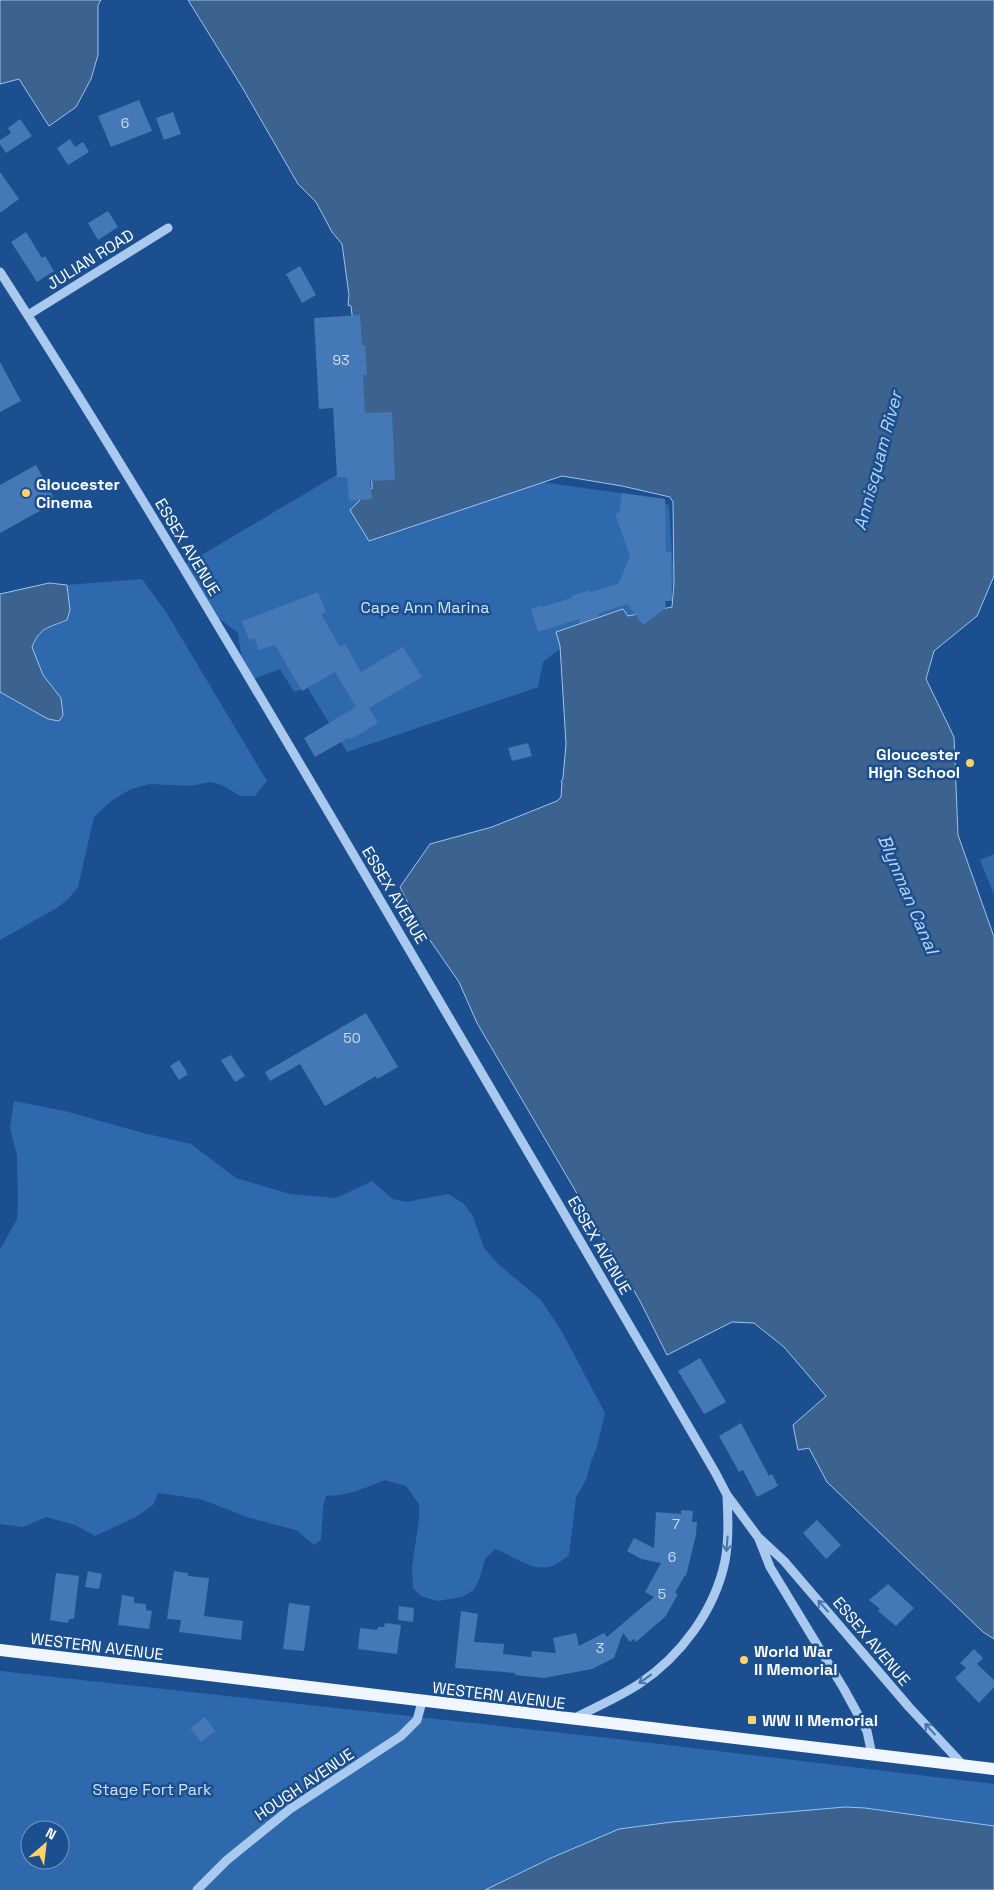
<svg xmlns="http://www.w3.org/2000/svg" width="994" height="1890" viewBox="0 0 994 1890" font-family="'Space Grotesk',sans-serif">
<rect width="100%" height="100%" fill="#1b4f8f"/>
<path fill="#2e69ad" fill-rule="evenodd" d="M 365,458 L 361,494 L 488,475 L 621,493 L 669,505 L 674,583 L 649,631 L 579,634 L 543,662 L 538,687 L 347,752 L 307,687 L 294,692 L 280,669 L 251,680 L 242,662 L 238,633 L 204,607 L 183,566 Z
M 142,579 L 166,612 L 267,781 L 255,796 L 240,796 L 222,785 L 211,782 L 190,786 L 150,784 L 131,789 L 111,801 L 94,817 L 78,887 L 69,898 L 57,908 L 0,940 L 0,692 L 48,719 L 61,699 L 43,675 L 32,647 C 40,627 48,628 67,620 L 70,610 L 67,585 Z
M 994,854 L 994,895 L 980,860 Z
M 14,1101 L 65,1111 L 143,1133 L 191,1144 L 236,1178 L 290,1194 L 336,1198 L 372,1181 L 393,1199 L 406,1202 L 448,1194 L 463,1203 L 473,1216 L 484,1248 L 498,1264 L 541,1300 L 561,1330 L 605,1413 L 597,1447 L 591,1462 L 586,1480 L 576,1497 L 569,1555 C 564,1559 558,1564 552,1566 C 533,1573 512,1555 495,1549 L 485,1559 L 480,1577 L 474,1590 L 462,1597 L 437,1601 L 421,1596 L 413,1588 L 412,1567 L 419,1519 L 419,1504 L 406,1486 L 385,1480 L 357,1491 L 340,1495 L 326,1496 L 323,1507 L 321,1540 L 314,1545 L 296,1530 L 250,1518 L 200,1499 L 158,1493 L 153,1505 L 136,1517 L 95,1536 L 75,1525 L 46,1517 L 23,1527 L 0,1524 L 0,1250 L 17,1219 L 18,1206 L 17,1156 L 10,1128 Z
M 0,1671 L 609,1738 L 994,1784 L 994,1826 L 865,1808 L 812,1810 L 782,1813 L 575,1849 L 551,1858 L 485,1890 L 0,1890 ZM 30,1830 L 60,1830 L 60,1860 L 30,1860 Z"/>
<path fill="#3c6290" stroke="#9cc4f0" d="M 0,0 L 101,0 L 98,5 L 98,55 L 91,79 L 76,107 L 49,126 L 19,79 L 0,84 Z
M 188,0 L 994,0 L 994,576 L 977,616 L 934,651 L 926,679 L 954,737 L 958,835 L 994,937 L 994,1639 L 983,1632 L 827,1482 L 809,1448 L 798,1450 L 793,1425 L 826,1396 L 784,1347 L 754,1323 L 732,1322 L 667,1355 L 640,1301 L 477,1023 L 459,982 L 418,923 L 400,887 L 430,844 L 492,827 L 557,801 L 561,797 L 562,782 L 561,782 L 563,778 L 566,744 L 560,646 L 556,632 L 623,609 L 628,616 L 672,607 L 674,583 L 673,502 L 670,497 L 622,486 L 562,476 L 369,541 L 350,510 L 372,488 L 372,485 L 351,306 L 348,305 L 349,295 L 342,244 L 332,232 L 316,202 L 298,184 L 242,87 Z
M 49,583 L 67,585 L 70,610 L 67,620 C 48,628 40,627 32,647 L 43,675 L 61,698 L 63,715 L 59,721 L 48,719 L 0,692 L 0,594 Z
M 845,1807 L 865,1808 L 994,1826 L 994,1890 L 485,1890 L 551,1858 L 619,1829 L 672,1822 Z"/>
<path fill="#4478b7" d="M 139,100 L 152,131 L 111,147 L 98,116 Z
M 173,112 L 181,134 L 164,140 L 156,118 Z
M 20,119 L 32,136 L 6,153 L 0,144 L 0,140 L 11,133 L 8,128 Z
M 70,139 L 75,147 L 83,142 L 89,152 L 68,165 L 57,148 Z
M 0,172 L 19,199 L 0,213 Z
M 108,211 L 118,227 L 98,240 L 88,223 Z
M 26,232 L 42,258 L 45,256 L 54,271 L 37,282 L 11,242 Z
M 300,266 L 316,295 L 302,303 L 286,274 Z
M 360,315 L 362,345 L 365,345 L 367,375 L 363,375 L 365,413 L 392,412 L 395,480 L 370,481 L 372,499 L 349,501 L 347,477 L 337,477 L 333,408 L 319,409 L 314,318 Z
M 0,362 L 21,401 L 0,412 Z
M 36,465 L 56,502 L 0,533 L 0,485 Z
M 622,493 L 665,499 L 666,552 L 671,552 L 672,601 L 665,601 L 666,608 L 643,625 L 627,604 L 598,614 L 598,617 L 580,623 L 579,619 L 538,632 L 531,609 L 542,605 L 542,607 L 572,598 L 572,596 L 589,590 L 589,593 L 619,583 L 630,556 L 615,514 L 619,513 Z
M 318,592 L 326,612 L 321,614 L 340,647 L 345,644 L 361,672 L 403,647 L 422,677 L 369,708 L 378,723 L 351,739 L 350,737 L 315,757 L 304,738 L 356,707 L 335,672 L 302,691 L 275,645 L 259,650 L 254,638 L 249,640 L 242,621 Z
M 528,743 L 532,756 L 512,761 L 508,748 Z
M 366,1013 L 398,1067 L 377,1079 L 376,1076 L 325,1106 L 300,1064 L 270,1081 L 265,1072 Z
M 231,1055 L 245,1076 L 235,1082 L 221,1060 Z
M 179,1060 L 188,1074 L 179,1080 L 170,1066 Z
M 700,1358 L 726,1402 L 704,1414 L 678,1371 Z
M 741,1423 L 769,1476 L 772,1474 L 778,1486 L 757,1497 L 743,1470 L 739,1472 L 719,1436 Z
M 681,1510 L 693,1511 L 692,1522 L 697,1522 L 696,1535 L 686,1576 L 685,1575 L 675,1593 L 678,1594 L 666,1616 L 636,1642 L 634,1639 L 630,1642 L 623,1633 L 614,1658 L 592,1669 L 544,1678 L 515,1675 L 515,1673 L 455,1668 L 461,1611 L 478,1614 L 474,1642 L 504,1644 L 503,1654 L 531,1657 L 532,1651 L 556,1653 L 553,1638 L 576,1633 L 579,1646 L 604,1633 L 607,1637 L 654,1597 L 645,1592 L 661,1563 L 641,1559 L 627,1551 L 634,1538 L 654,1548 L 656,1512 L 681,1514 Z
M 817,1520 L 841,1545 L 826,1559 L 803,1533 Z
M 88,1571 L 102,1574 L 99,1589 L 85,1587 Z
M 174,1571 L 188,1573 L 188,1576 L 209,1578 L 204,1616 L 243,1621 L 241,1640 L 179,1632 L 181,1620 L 167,1619 Z
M 56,1573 L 79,1576 L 74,1619 L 69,1619 L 68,1623 L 50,1620 Z
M 888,1584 L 914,1608 L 896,1626 L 878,1611 L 880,1609 L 869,1600 Z
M 122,1595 L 134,1597 L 134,1603 L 146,1604 L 146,1610 L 152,1611 L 149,1629 L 118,1625 Z
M 289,1603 L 310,1606 L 304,1651 L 283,1649 Z
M 399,1606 L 414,1608 L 413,1622 L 398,1620 Z
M 385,1623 L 401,1625 L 397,1654 L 358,1649 L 360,1628 L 377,1630 L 378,1627 L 384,1627 Z
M 974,1649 L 983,1658 L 977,1664 L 994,1680 L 994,1687 L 979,1703 L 955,1678 L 966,1668 L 960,1663 Z
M 205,1717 L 215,1731 L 201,1742 L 190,1728 Z"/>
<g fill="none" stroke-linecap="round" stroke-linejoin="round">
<path stroke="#a9c9ee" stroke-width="9" d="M 0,272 C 118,455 228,642 339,830 C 465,1043 590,1258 715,1472 L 727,1495 L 758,1537 L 784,1561 L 909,1707 L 963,1765
M 28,315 L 168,228
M 759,1539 L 770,1567 L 844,1689 L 867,1731 L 872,1755
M 575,1718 C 596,1707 619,1697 639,1684 C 681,1656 715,1610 725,1561 C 729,1540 728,1517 727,1496
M 197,1890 L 227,1860 L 290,1809 L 401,1736 L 417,1720 L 422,1702"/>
<path stroke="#f0f6ff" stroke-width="12" d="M 0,1650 L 994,1769"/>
</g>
<defs><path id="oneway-shaft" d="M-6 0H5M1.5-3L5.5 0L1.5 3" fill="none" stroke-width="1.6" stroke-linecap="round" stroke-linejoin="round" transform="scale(1.25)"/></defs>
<g stroke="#4674ac">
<use href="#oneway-shaft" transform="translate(727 1544) rotate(95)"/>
<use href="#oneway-shaft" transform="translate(823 1606) rotate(-131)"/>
<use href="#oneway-shaft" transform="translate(645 1679) rotate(144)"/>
<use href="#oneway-shaft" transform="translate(930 1729) rotate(-132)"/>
</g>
<g fill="#ffd166" stroke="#1b4f8f" stroke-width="2">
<circle cx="26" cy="493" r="5"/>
<circle cx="970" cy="763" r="5"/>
<circle cx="744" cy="1660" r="5"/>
<rect x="747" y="1715" width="10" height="10" rx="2.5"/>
</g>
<g text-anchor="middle" stroke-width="5" stroke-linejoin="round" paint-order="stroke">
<g font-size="14" fill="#d0dded">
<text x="125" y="128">6</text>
<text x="341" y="365">93</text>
<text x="352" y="1043">50</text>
<text x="676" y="1529">7</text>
<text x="672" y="1562">6</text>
<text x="662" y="1599">5</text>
<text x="600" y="1653">3</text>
</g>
<g font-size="16" fill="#fff" stroke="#1b4f8f">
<text transform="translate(90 259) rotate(-32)" y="6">JULIAN ROAD</text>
<text transform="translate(188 547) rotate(59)" y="6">ESSEX AVENUE</text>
<text transform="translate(395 895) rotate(59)" y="6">ESSEX AVENUE</text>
<text transform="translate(600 1245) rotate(60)" y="6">ESSEX AVENUE</text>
<text transform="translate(872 1641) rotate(50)" y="6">ESSEX AVENUE</text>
<text transform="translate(97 1646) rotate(7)" y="6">WESTERN AVENUE</text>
<text transform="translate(499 1695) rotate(7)" y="6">WESTERN AVENUE</text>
<text transform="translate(304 1784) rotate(-34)" y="6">HOUGH AVENUE</text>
</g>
<g font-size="16" font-weight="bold" fill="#fff" stroke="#1b4f8f" text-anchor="start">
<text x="36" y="490">Gloucester<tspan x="36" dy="18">Cinema</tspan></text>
<text x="960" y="760" text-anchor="end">Gloucester<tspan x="960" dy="18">High School</tspan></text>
<text x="754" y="1657">World War<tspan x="754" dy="18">II Memorial</tspan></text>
<text x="762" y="1726">WW II Memorial</text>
</g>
<g font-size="16" fill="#cfe3fa" stroke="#1b4f8f">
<text x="425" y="613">Cape Ann Marina</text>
<text x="152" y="1795">Stage Fort Park</text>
</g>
<g font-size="18" font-style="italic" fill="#b5d3f5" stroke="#1b4f8f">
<text transform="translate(878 461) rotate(-75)" y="6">Annisquam River</text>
<text transform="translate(908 894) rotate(67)" y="6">Blynman Canal</text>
</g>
</g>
<g transform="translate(45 1845) rotate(28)"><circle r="24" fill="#1b4f8f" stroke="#7695bc"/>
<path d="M0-4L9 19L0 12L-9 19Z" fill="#ffd166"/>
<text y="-8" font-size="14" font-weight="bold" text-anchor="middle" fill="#ffffff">N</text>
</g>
</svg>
